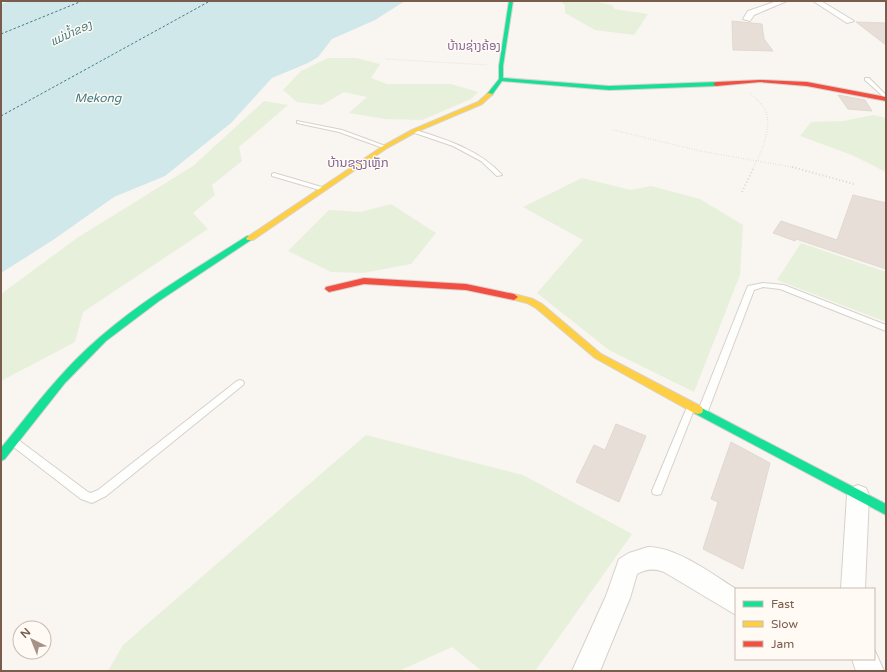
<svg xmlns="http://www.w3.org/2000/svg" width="887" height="672" viewBox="0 0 887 672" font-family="'Varela Round','Noto Sans Lao',sans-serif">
<rect width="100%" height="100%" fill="#f9f5f0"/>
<path fill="#e7f0db" d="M 560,1 L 592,1 L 612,5 L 614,9 L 648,14 L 634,35 L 595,30 L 565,13 L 565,5 Z
M 328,58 L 356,58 L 380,64 L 371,78 L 387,84 L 451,84 L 478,92 L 471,99 L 422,120 L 385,119 L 349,113 L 367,97 L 344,92 L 322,105 L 297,102 L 283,90 L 301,71 Z
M 264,101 L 288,105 L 239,147 L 242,161 L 212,185 L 215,195 L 193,213 L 208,229 L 83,312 L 75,342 L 1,381 L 1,294 L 77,238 L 193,166 Z
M 873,115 L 886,118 L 886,172 L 852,155 L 800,136 L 811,122 L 844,121 Z
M 582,178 L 631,190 L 651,186 L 700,199 L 743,225 L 740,275 L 694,392 L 609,350 L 537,293 L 583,240 L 523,207 Z
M 391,204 L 436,233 L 411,264 L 363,273 L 331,272 L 288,251 L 329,210 L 361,212 Z
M 801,243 L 886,272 L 886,322 L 777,280 Z
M 366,435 L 523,475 L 632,534 L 535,671 L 482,671 L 452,647 L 399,671 L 108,671 L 123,645 Z"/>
<path fill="#d0e8ea" d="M 11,1 L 405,1 L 375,20 L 332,39 L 318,57 L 308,63 L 272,78 L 231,123 L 165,176 L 114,197 L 53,240 L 1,273 L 1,4 Z"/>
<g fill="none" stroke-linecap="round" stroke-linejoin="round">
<path stroke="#437c86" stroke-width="1" stroke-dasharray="2.5 2" stroke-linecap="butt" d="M 1,34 L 82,1
M 1,116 L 210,1"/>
</g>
<path fill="#e6ded7" stroke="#e2d8d2" d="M 732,21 L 762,24 L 764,39 L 773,51 L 733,50 Z
M 856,22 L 886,23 L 886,45 Z
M 838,95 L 865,100 L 872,111 L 848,109 Z
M 853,195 L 886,203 L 886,269 L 796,239 L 795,241 L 773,233 L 781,221 L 837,240 Z
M 616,424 L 646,436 L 619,502 L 576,482 L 594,445 L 605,450 Z
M 731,442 L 770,463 L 743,569 L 703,549 L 718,502 L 711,499 Z"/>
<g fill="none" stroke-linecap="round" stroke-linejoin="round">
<defs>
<path id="lane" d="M 865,78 L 869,78 L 886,95 L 886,99 L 865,80 Z
M 297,121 L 342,130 L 388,147 L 383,148 L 339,132 L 297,123 Z
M 412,130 L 416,130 C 447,140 480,150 502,175 L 497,176 L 481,161 L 453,146 L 412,132 Z
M 274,173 L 325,188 L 326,189 L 323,191 L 272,176 L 272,174 Z
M 763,283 L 784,285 L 886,325 L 886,331 L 780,289 L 763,287 L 754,290 L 708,411 L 706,414 L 703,415 L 700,414 L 698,411 L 747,288 L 748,286 Z
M 240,380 L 243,381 L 244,383 L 243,385 L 106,496 L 92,503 L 81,499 L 11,445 L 9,442 L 11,439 L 14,438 L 17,439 L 88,492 L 91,493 L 98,490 L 237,381 Z
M 691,403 L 694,405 L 695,407 L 662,491 L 661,494 L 657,495 L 653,494 L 652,491 L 687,407 L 688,405 Z"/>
<path id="street" d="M 777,1 L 787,1 L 754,15 L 750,21 L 743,19 L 748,11 Z
M 813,1 L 821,1 L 854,21 L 847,23 Z
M 858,485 L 866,488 L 869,495 L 865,589 L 841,589 L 847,495 L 850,488 Z
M 648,547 C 677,547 712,574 736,589 L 736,615 L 664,572 C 654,568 646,569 637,574 L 630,598 L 600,671 L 572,671 L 606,596 L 619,559 L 629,553 Z
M 874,649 L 884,671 L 856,671 L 852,659 L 874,659 Z"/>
<path id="fast" d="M 509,1 L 513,1 L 503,66 L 503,78 L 609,86 L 716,82 L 719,84 L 716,86 L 609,90 L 502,81 L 492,95 L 488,95 L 487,94 L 499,79 L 499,66 Z
M 247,236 L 253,236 L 254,238 L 159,301 L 106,341 L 65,383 L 5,459 L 1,461 L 1,448 C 32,410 62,369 100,337 C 145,298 197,268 247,236 Z
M 698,406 L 886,504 L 886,515 L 694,413 L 693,410 L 694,407 Z"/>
<path id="slow" d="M 488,93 L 493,94 L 482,104 L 416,132 L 387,148 L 253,240 L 247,240 L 246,238 L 383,146 L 412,130 L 478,102 Z
M 514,294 L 533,299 L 542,304 L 601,354 L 702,407 L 703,410 L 702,413 L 698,414 L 694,413 L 595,358 L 536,308 L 527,303 L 511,299 L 510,297 L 511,295 Z"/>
<path id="jam" d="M 760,80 L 807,82 L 886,97 L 886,101 L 807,86 L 760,82 L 716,86 L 713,84 L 716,82 Z
M 364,278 L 466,284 L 514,294 L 518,297 L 514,300 L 466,290 L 364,284 L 329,292 L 325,289 L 326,287 Z"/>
</defs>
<use href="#lane" stroke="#d7d1cb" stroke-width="2"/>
<use href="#street" stroke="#d7d1cb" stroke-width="2"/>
<use href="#fast" stroke="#d9d2cb" stroke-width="2"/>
<use href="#slow" stroke="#d9d2cb" stroke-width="2"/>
<use href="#jam" stroke="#d9d2cb" stroke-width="2"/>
<path stroke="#dcd5d0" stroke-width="1" stroke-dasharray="0.5 1.5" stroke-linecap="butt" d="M 386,59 L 487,65"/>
<path stroke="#dcd5d0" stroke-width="1.5" stroke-dasharray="0.5 2" stroke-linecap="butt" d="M 750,93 C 755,98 763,104 766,112 C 772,130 761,153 753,168
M 614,130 L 700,151 L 797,168"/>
<path stroke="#dcd5d0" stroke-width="2" stroke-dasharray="1 2.5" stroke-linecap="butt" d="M 792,167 L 854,184
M 742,192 L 754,167"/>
<use href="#lane" fill="#fefefd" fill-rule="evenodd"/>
<use href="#street" fill="#fefefd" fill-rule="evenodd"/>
<use href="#fast" fill="#16e098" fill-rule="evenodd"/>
<use href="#slow" fill="#ffcf43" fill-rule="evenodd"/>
<use href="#jam" fill="#f24e42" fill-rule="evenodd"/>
</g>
<g text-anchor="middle" stroke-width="3" stroke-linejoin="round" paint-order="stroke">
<g font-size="12" font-style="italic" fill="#437c86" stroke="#fffaf3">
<text transform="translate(71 33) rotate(-25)" y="4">ແມ່ນ້ຳຂອງ</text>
<text x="98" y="102">Mekong</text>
</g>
<g font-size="12" fill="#846695" stroke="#fffaf3">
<text x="474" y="50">ບ້ານຊ່າງຄ້ອງ</text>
</g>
<g font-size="13" fill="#846695" stroke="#fffaf3">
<text x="358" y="167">ບ້ານຊຽງເຫຼັກ</text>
</g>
</g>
<rect width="887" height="672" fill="none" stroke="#7a5c4d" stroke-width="4"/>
<rect x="735" y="588" width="140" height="72" fill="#fffaf3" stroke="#cabbb1"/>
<rect x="743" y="601" width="20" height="6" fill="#16e098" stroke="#cabbb1"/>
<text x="771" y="608" font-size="12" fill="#7a5c4d">Fast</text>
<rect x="743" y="621" width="20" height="6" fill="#ffcf43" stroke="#cabbb1"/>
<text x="771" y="628" font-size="12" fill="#7a5c4d">Slow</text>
<rect x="743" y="641" width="20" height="6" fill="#f24e42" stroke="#cabbb1"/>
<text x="771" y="648" font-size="12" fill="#7a5c4d">Jam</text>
<g transform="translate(32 640) rotate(317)"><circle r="19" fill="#fffaf3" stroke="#cabbb1"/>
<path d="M0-3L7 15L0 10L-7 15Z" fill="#a69286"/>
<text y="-6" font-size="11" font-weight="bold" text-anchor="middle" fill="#7a5c4d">N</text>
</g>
</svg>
